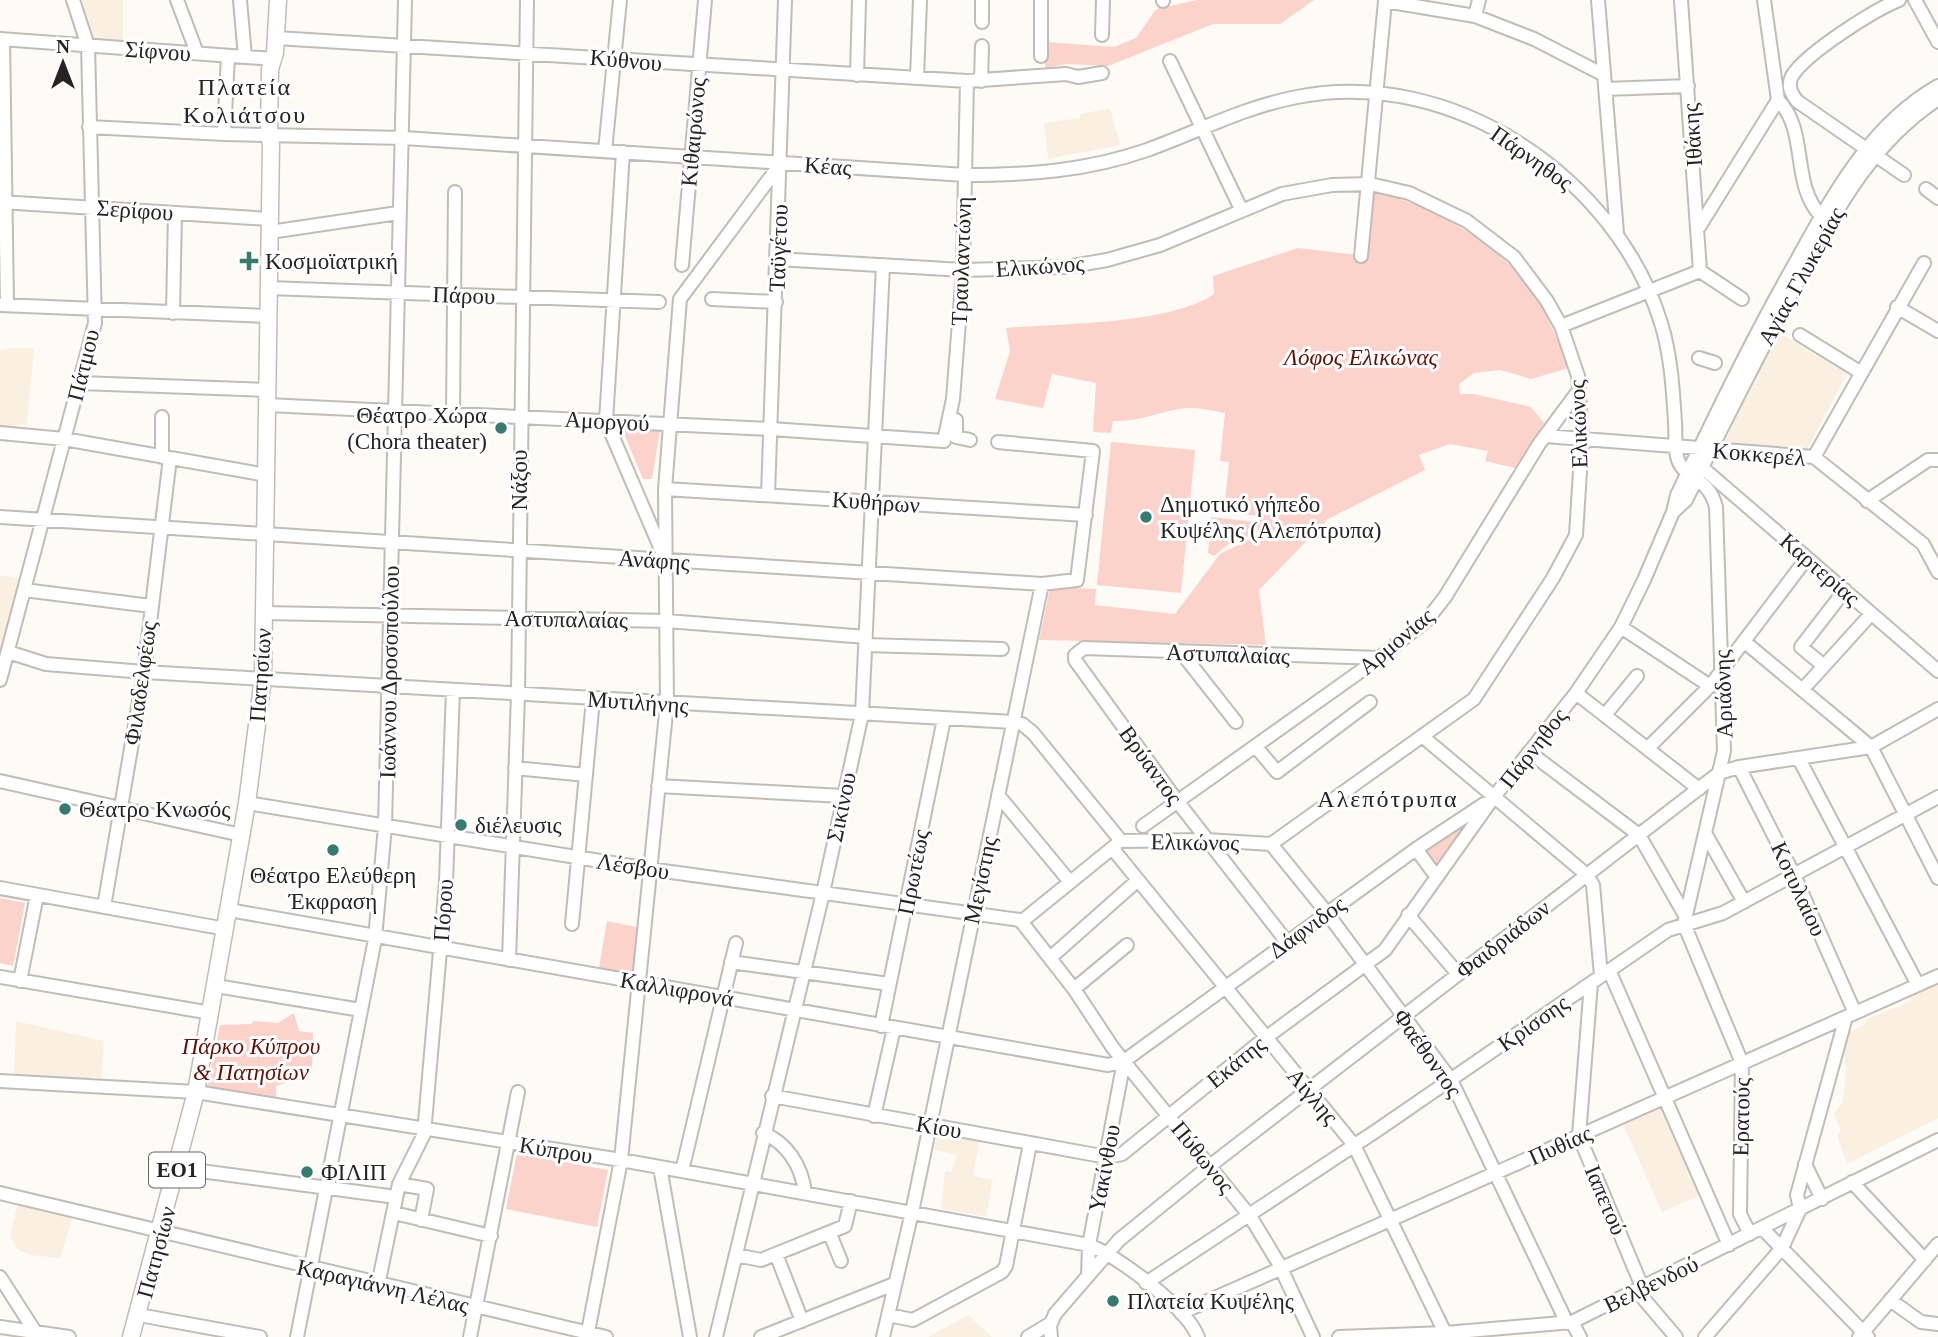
<svg xmlns="http://www.w3.org/2000/svg" width="1938" height="1337" viewBox="0 0 1938 1337" font-family="Georgia,serif">
<rect width="100%" height="100%" fill="#fefbf7"/>
<path fill="#faf0e2" d="M 82,0 L 123,0 L 123,43 L 95,41 Z
M 1110,108 L 1120,145 L 1048,159 L 1044,123 L 1080,118 L 1080,114 Z
M 1776,331 L 1847,374 L 1805,453 L 1725,441 Z
M 11,348 L 34,348 L 27,425 L 17,424 L 16,428 L 0,426 L 0,350 Z
M 0,575 L 23,580 L 0,663 Z
M 1938,984 L 1938,1118 L 1847,1164 L 1837,1136 L 1841,1131 L 1834,1114 L 1843,1101 L 1846,1066 L 1843,1051 L 1847,1033 L 1866,1024 L 1865,1020 L 1911,1001 L 1910,997 Z
M 16,1021 L 104,1041 L 101,1083 L 96,1076 L 80,1081 L 14,1074 Z
M 1660,1105 L 1701,1195 L 1662,1212 L 1622,1122 Z
M 938,1131 L 980,1139 L 973,1176 L 993,1180 L 986,1217 L 941,1208 L 945,1171 L 951,1172 L 957,1155 L 934,1150 Z
M 18,1202 L 73,1216 L 60,1258 L 30,1255 L 18,1250 L 10,1236 Z
M 968,1315 L 992,1337 L 928,1337 Z"/>
<path fill="#fbd3cb" d="M 1197,0 L 1314,0 L 1280,24 L 1213,24 L 1108,66 L 1067,64 L 1045,68 L 1046,42 L 1114,47 L 1136,38 L 1156,9 Z
M 1364,193 C 1416,193 1493,241 1525,282 C 1545,307 1557,339 1569,368 L 1531,379 L 1500,370 L 1474,373 L 1459,384 L 1460,394 L 1474,394 L 1531,407 L 1544,423 L 1515,468 L 1485,461 L 1488,451 L 1450,444 L 1419,455 L 1425,470 L 1328,519 L 1259,590 L 1266,645 L 1039,640 L 1050,588 L 1054,587 L 1096,589 L 1095,605 L 1175,614 L 1220,554 L 1258,535 L 1258,516 L 1224,512 L 1229,462 L 1220,461 L 1225,413 C 1209,410 1195,406 1179,409 C 1156,413 1137,422 1113,421 L 1111,433 L 1093,432 L 1096,383 L 1052,374 L 1043,408 L 995,399 L 1010,351 L 1006,328 C 1063,323 1168,325 1214,294 L 1213,276 L 1298,248 L 1358,255 Z
M 619,422 L 661,424 L 652,479 L 643,479 Z
M 1111,442 L 1195,450 L 1181,593 L 1097,585 Z
M 1211,517 L 1255,522 L 1256,533 L 1230,543 L 1214,556 L 1208,553 Z
M 1465,821 L 1468,828 L 1434,870 L 1420,851 Z
M 0,898 L 25,903 L 13,966 L 0,963 Z
M 607,921 L 641,928 L 637,974 L 599,968 Z
M 294,1013 L 299,1031 L 313,1033 L 312,1072 L 303,1072 L 300,1078 L 276,1086 L 276,1098 L 207,1087 L 220,1025 L 251,1024 L 254,1021 L 278,1023 Z
M 517,1153 L 608,1170 L 597,1227 L 506,1209 Z"/>
<g fill="none" stroke-linecap="round" stroke-linejoin="round">
<defs>
<path id="minor" d="M 177,0 L 197,53
M 240,0 L 245,57
M 982,0 L 982,22
M 1598,0 L 1617,233
M 1681,0 L 1700,271
M 1764,0 L 1778,100
M 1899,0 C 1874,10 1806,53 1792,76 C 1787,86 1791,93 1797,101 L 1904,175
M 1915,0 L 1938,42
M 1163,1 L 1163,0
M 1475,16 L 1479,0
M 1102,35 L 1103,0
M 276,38 L 967,81 L 1066,74 L 1078,77 L 1102,73
M 0,39 L 274,59
M 3,39 L 7,305
M 1041,56 L 1041,0
M 1170,61 L 1241,209
M 857,75 L 859,0
M 917,78 L 920,0
M 981,81 L 982,46
M 1605,89 L 1688,86
M 1778,100 C 1809,131 1790,183 1821,216
M 89,127 L 224,134 L 404,138 L 965,175 C 1028,175 1087,171 1147,150 C 1197,132 1244,107 1297,97 C 1451,66 1616,177 1661,323 C 1671,355 1673,390 1675,423 C 1676,434 1674,449 1678,460 C 1686,481 1708,476 1716,507 L 1724,751 L 1684,924 L 1742,1063 L 1740,1214 L 1750,1234
M 224,134 L 228,56
M 605,151 L 620,0
M 623,152 L 606,421 L 663,554
M 1926,189 L 1938,198
M 0,202 L 270,219
M 1699,227 L 1778,100
M 270,232 L 398,213
M 1361,256 L 1385,1 L 1475,16 L 1534,39 L 1604,75
M 777,259 L 963,270 L 1066,267 L 1107,260 L 1160,245 L 1282,194 L 1332,185 L 1370,184 L 1409,193 L 1467,221 L 1514,257 L 1547,301 L 1561,326 L 1578,376 L 1582,439 L 1576,535 L 1553,578 L 1474,699 L 1271,844 L 1207,840 L 1121,841
M 682,265 L 705,0
M 1700,271 L 1742,299
M 268,288 L 659,302
M 712,299 L 776,302
M 0,305 L 267,316
M 1897,307 L 1938,331
M 173,313 L 175,213
M 1561,326 L 1700,271
M 1800,335 L 1860,372
M 1699,358 L 1715,363
M 80,383 L 267,390
M 267,405 L 771,429 L 944,441 L 953,399 L 963,270 L 967,81
M 453,414 L 455,192
M 956,420 L 956,437 L 970,440
M 0,433 L 64,439 L 266,475
M 1545,436 L 1814,457 L 1923,544 L 1938,572
M 162,457 L 162,417
M 1814,457 L 1924,263
M 1697,463 L 1938,671
M 665,489 L 1086,515
M 768,495 L 785,0
M 1867,501 L 1928,460 L 1938,460
M 1673,512 L 1686,500 C 1721,429 1757,357 1795,287 C 1834,215 1868,145 1938,99
M 0,517 L 1042,584 L 1077,580 L 1093,451 L 998,442
M 24,590 L 151,606
M 265,613 L 667,621 L 866,637
M 1621,627 L 1710,686
M 1746,643 L 1871,747 L 1938,878
M 866,645 L 1002,649
M 8,652 L 46,664 L 144,672 L 1013,722 L 1022,724 L 1033,733 L 1121,841
M 1181,652 L 1236,722
M 1824,666 L 1801,647 L 1845,590
M 0,680 L 95,323 L 88,46 L 73,0
M 1804,688 L 1871,614
M 1576,693 L 1699,789
M 1605,715 L 1637,676
M 1422,736 L 1587,875 L 1593,885 L 1601,976
M 1256,747 L 1277,772 L 1370,702
M 1648,748 L 1710,686 L 1807,558
M 1529,752 L 1639,835 L 1686,917
M 1799,759 L 1918,985
M 1739,767 L 1794,875 L 1855,1013
M 515,768 L 586,775
M 0,781 L 241,835
M 658,786 L 843,796
M 998,795 L 1070,882
M 247,803 L 649,869 L 1020,920 L 1074,989 L 1113,1048 L 1250,1216 L 1279,1264 L 1313,1337
M 1143,826 L 1379,658 L 1427,620 L 1445,597 L 1539,444 L 1579,390
M 1705,833 L 1744,902
M 1271,844 L 1327,913 L 1451,1080 L 1567,1323
M 1112,848 L 1354,1145 L 1447,1337
M 1416,849 L 1436,876
M 0,888 L 226,929
M 104,907 L 144,672 L 170,458
M 229,910 L 1108,1065 L 1124,1061 L 1416,849 L 1484,804
M 1408,915 L 1458,974
M 1021,922 L 1116,845
M 572,924 L 593,699
M 1287,942 L 1177,801 L 1075,660 L 1075,655 L 1084,648 L 1379,658
M 1050,958 L 1138,880
M 509,960 L 518,694 L 527,0
M 731,962 L 889,984
M 1609,970 L 1729,1245
M 0,977 L 211,1013
M 20,981 L 37,895
M 1591,983 L 1579,1136 L 1643,1289
M 216,986 L 361,1010
M 1074,989 L 1127,945
M 881,1026 L 944,719
M 0,1081 L 196,1092 L 621,1160 L 1089,1245 C 1118,1256 1187,1308 1198,1337
M 772,1096 L 1107,1157 L 1122,1154 L 1264,1039 L 1385,950 L 1493,798 L 1576,693 L 1621,627 L 1644,580 L 1673,512 L 1677,495 C 1714,418 1751,341 1793,267 C 1831,199 1868,126 1938,86
M 874,1116 L 894,1028
M 763,1133 C 787,1143 802,1166 805,1193
M 1805,1164 L 1822,1199
M 660,1167 L 690,1337
M 178,1168 L 396,1197
M 682,1171 L 736,943
M 1852,1182 L 1925,1260
M 399,1184 L 427,1189 L 421,1220
M 0,1193 L 606,1337
M 1800,1209 L 1797,1195 L 1846,1017
M 394,1213 L 491,1236
M 1762,1228 L 1868,1337
M 830,1234 L 841,1261
M 776,1254 L 802,1321
M 736,1255 L 761,1260 L 845,1226 L 851,1201
M 1088,1275 L 1089,1245 L 1124,1061
M 0,1277 L 36,1333
M 1146,1283 L 1376,1131 L 1668,930 L 1723,913 L 1938,797
M 378,1285 L 399,1184 L 424,1134 L 446,882 L 453,690
M 1637,1291 L 1676,1337
M 1890,1300 L 1921,1322 L 1938,1324
M 1181,1313 L 1938,976
M 139,1315 L 260,1337
M 888,1315 L 913,1320 L 1002,1272 L 1006,1266 L 1030,1144
M 1572,1322 L 1580,1337
M 0,1327 L 69,1337
M 297,1337 L 375,939 L 385,826 L 405,0
M 470,1337 L 518,1092
M 587,1337 L 621,1160 L 667,703 L 665,489 L 680,299 L 781,163
M 716,1337 L 823,893 L 862,714 L 883,265
M 761,1337 L 894,1284
M 883,1337 L 912,1212 L 1042,584
M 1028,1337 L 1051,1323
M 1051,1337 L 1050,1326 L 1055,1314 L 1119,1240 L 1211,1165 L 1719,773 L 1739,767 L 1871,747 L 1938,709
M 1339,1337 L 1445,1333 L 1572,1322 L 1938,1140
M 1705,1337 L 1782,1248 L 1800,1209
M 1859,1337 L 1938,1244"/>
<path id="major" d="M 131,1337 L 196,1092 L 247,803 L 263,678 L 271,144 L 269,135 L 270,69 L 275,53 L 278,0"/>
</defs>
<use href="#minor" stroke="#c2bcb6" stroke-width="16"/>
<use href="#major" stroke="#c2bcb6" stroke-width="19"/>
<use href="#minor" stroke="#fff" stroke-width="12"/>
<use href="#major" stroke="#fff" stroke-width="16"/>
</g>
<g fill="#377b6f" stroke="#fff" stroke-width="2.5">
<path d="M245.5 250.5h7v7h7v7h-7v7h-7v-7h-7v-7h7z"/>
<circle cx="501" cy="428" r="7"/>
<circle cx="1146" cy="517" r="7"/>
<circle cx="65" cy="809" r="7"/>
<circle cx="461" cy="825" r="7"/>
<circle cx="333" cy="850" r="7"/>
<circle cx="307" cy="1172" r="7"/>
<circle cx="1113" cy="1301" r="7"/>
</g>
<g text-anchor="middle" stroke-width="6" stroke-linejoin="round" paint-order="stroke">
<rect fill="#fff" stroke="#676664" stroke-width="2" x="149" y="1152.5" width="56" height="35" rx="5"/>
<g font-size="21" font-weight="bold" fill="#262422">
<text x="177" y="1177">ΕΟ1</text>
</g>
<g font-size="23" fill="#262422" stroke="#fff">
<text transform="translate(158 51) rotate(4)" y="8">Σίφνου</text>
<text transform="translate(626 60) rotate(5)" y="8">Κύθνου</text>
<text transform="translate(693 132) rotate(-85)" y="8">Κιθαιρώνος</text>
<text transform="translate(1692 135) rotate(-94)" y="8">Ιθάκης</text>
<text transform="translate(1532 158) rotate(35)" y="8">Πάρνηθος</text>
<text transform="translate(828 166) rotate(4)" y="8">Κέας</text>
<text transform="translate(135 210) rotate(4)" y="8">Σερίφου</text>
<text transform="translate(778 248) rotate(-88)" y="8">Ταϋγέτου</text>
<text transform="translate(961 261) rotate(-88)" y="8">Τραυλαντώνη</text>
<text transform="translate(1040 266) rotate(-4)" y="8">Ελικώνος</text>
<text transform="translate(1801 276) rotate(-61)" y="8">Αγίας Γλυκερίας</text>
<text transform="translate(464 295) rotate(2)" y="8">Πάρου</text>
<text transform="translate(83 365) rotate(-76)" y="8">Πάτμου</text>
<text transform="translate(607 421) rotate(3)" y="8">Αμοργού</text>
<text transform="translate(1578 424) rotate(-92)" y="8">Ελικώνος</text>
<text transform="translate(1759 454) rotate(5)" y="8">Κοκκερέλ</text>
<text transform="translate(519 480) rotate(-90)" y="8">Νάξου</text>
<text transform="translate(876 502) rotate(4)" y="8">Κυθήρων</text>
<text transform="translate(654 560) rotate(4)" y="8">Ανάφης</text>
<text transform="translate(1820 569) rotate(41)" y="8">Καρτερίας</text>
<text transform="translate(566 619) rotate(1)" y="8">Αστυπαλαίας</text>
<text transform="translate(1396 641) rotate(-40)" y="8">Αρμονίας</text>
<text transform="translate(1228 654) rotate(2)" y="8">Αστυπαλαίας</text>
<text transform="translate(389 672) rotate(-89)" y="8">Ιωάννου Δροσοπούλου</text>
<text transform="translate(260 675) rotate(-86)" y="8">Πατησίων</text>
<text transform="translate(140 683) rotate(-82)" y="8">Φιλαδελφέως</text>
<text transform="translate(1723 694) rotate(-92)" y="8">Αριάδνης</text>
<text transform="translate(638 702) rotate(4)" y="8">Μυτιλήνης</text>
<text transform="translate(1533 748) rotate(-52)" y="8">Πάρνηθος</text>
<text transform="translate(1151 765) rotate(54)" y="8">Βρύαντος</text>
<text transform="translate(841 807) rotate(-78)" y="8">Σικίνου</text>
<text transform="translate(1195 842) rotate(1)" y="8">Ελικώνος</text>
<text transform="translate(633 866) rotate(9)" y="8">Λέσβου</text>
<text transform="translate(913 872) rotate(-79)" y="8">Πρωτέως</text>
<text transform="translate(980 880) rotate(-78)" y="8">Μεγίστης</text>
<text transform="translate(1799 889) rotate(65)" y="8">Κοτυλαίου</text>
<text transform="translate(443 910) rotate(-86)" y="8">Πόρου</text>
<text transform="translate(1307 927) rotate(-36)" y="8">Δάφνιδος</text>
<text transform="translate(1503 939) rotate(-38)" y="8">Φαιδριάδων</text>
<text transform="translate(677 989) rotate(10)" y="8">Καλλιφρονά</text>
<text transform="translate(1533 1023) rotate(-35)" y="8">Κρίσσης</text>
<text transform="translate(1428 1053) rotate(55)" y="8">Φαέθοντος</text>
<text transform="translate(1236 1062) rotate(-39)" y="8">Εκάτης</text>
<text transform="translate(1313 1096) rotate(50)" y="8">Αίγλης</text>
<text transform="translate(1741 1117) rotate(-89)" y="8">Ερατούς</text>
<text transform="translate(939 1127) rotate(10)" y="8">Κίου</text>
<text transform="translate(1560 1145) rotate(-24)" y="8">Πυθίας</text>
<text transform="translate(556 1150) rotate(9)" y="8">Κύπρου</text>
<text transform="translate(1203 1157) rotate(51)" y="8">Πύθωνος</text>
<text transform="translate(1104 1168) rotate(-79)" y="8">Υακίνθου</text>
<text transform="translate(1606 1200) rotate(67)" y="8">Ιαπετού</text>
<text transform="translate(156 1252) rotate(-75)" y="8">Πατησίων</text>
<text transform="translate(1651 1284) rotate(-26)" y="8">Βελβενδού</text>
<text transform="translate(383 1286) rotate(13)" y="8">Καραγιάννη Λέλας</text>
</g>
<g font-size="23" fill="#262422" stroke="#fff" text-anchor="start">
<text x="265" y="269">Κοσμοϊατρική</text>
<text x="487" y="423" text-anchor="end">Θέατρο Χώρα<tspan x="487" dy="26">(Chora theater)</tspan></text>
<text x="1160" y="512">Δημοτικό γήπεδο<tspan x="1160" dy="26">Κυψέλης (Αλεπότρυπα)</tspan></text>
<text x="79" y="817">Θέατρο Κνωσός</text>
<text x="475" y="833">διέλευσις</text>
<text x="333" y="883" text-anchor="middle">Θέατρο Ελεύθερη<tspan x="333" dy="26">Έκφραση</tspan></text>
<text x="321" y="1180">ΦΙΛΙΠ</text>
<text x="1127" y="1309">Πλατεία Κυψέλης</text>
</g>
<g font-size="23" font-style="italic" fill="#631105" stroke="#fff">
<text x="1361" y="365">Λόφος Ελικώνας</text>
<text x="251" y="1054">Πάρκο Κύπρου<tspan x="251" dy="26">&amp; Πατησίων</tspan></text>
</g>
<g font-size="24" letter-spacing="2" fill="#262422" stroke="#fff">
<text x="245" y="95">Πλατεία<tspan x="245" dy="28">Κολιάτσου</tspan></text>
<text x="1388" y="807">Αλεπότρυπα</text>
</g>
</g>
<g transform="translate(63 63)" stroke="#ffffff" stroke-width="5" paint-order="stroke">
<path d="M0-5L12 26L0 18L-12 26Z" fill="#262422"/>
<text y="-10" font-size="19" font-weight="bold" text-anchor="middle" fill="#262422">N</text>
</g>
</svg>
